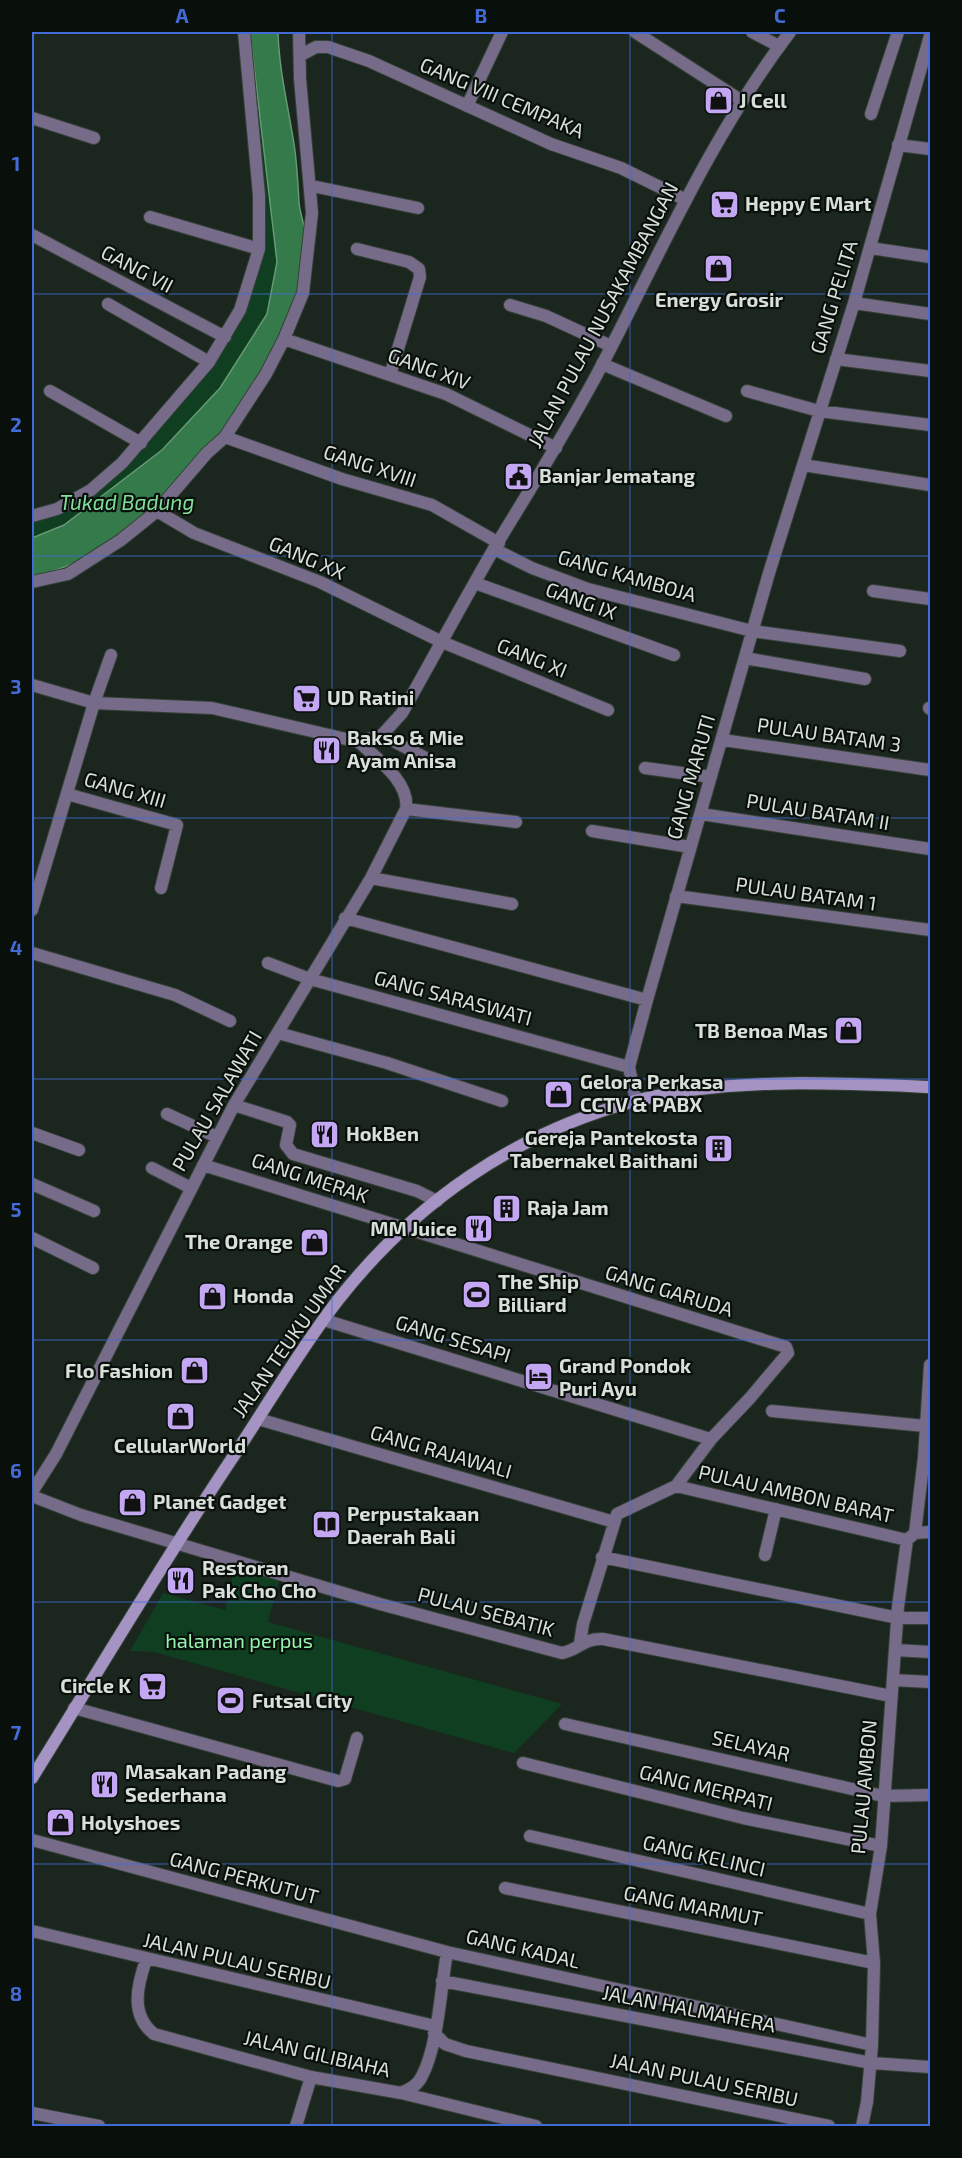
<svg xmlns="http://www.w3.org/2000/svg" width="962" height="2158" viewBox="0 0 962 2158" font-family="'Exo 2',sans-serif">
<rect width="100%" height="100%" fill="#1b271e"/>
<path fill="#0f3e20" d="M 248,32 L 250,32 L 277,262 L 267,314 L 220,388 L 162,450 L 64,525 L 32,538 L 32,518 L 111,478 L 204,376 L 238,326 L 256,280 L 263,251 Z
M 235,1564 L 280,1577 L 268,1622 L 562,1704 L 514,1753 L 154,1652 L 130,1651 L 163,1593 L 225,1610 Z"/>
<path fill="#347a4a" stroke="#669975" stroke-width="1.5" d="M 250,32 L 278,32 C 279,70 288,106 294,144 C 297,163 298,183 299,203 C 300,214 306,228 305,238 C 303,258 303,282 297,301 C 265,400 139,560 32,576 L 32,538 L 64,525 L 162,450 L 220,388 L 267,314 L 277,262 Z"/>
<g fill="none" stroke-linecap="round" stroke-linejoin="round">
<defs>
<path id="minor" d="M 635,32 L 742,101
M 752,32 L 779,46
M 301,55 L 316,47 L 328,47 L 369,61 L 551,144 L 621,168 L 686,200
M 467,106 L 502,32
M 871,114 L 898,32
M 32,118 L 94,138
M 898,145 L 930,149
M 312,186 L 418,208
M 150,217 L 259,249
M 32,235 L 225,337
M 870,248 L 930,257
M 357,249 L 409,262 L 419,269 L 420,277 L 390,375
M 854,303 L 930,314
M 108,304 L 209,362
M 510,305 L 546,316 L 611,346
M 284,339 L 446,394 L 556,448
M 836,359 L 930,371
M 602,364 L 726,416
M 50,391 L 141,443
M 747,391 L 819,411 L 930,425
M 225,437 L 342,479 L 432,505 L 499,543
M 803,465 L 930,485
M 157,511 L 194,533 L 320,582 L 442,642 L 608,710
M 32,516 L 57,509 L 91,490 L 122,463 L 209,362 L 240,310 L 259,249 L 259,195 L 244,32
M 494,549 L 532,568 L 588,589 L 752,631 L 900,651
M 32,582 L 68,574 L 121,540 L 157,511 L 207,453 L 225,437 L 266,374 L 284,339 L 303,293 L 312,213 L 300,79 L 299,32
M 475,583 L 674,655
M 873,591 L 930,599
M 745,658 L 865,679
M 94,703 L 111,655
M 929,708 L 930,709
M 382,735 L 437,764
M 723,740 L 930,770
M 645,768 L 711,777
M 67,794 L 177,825 L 161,888
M 406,809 L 516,822
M 701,814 L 930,849
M 592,831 L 690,847
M 371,878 L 512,904
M 676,896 L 930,930
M 345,918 L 647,1000
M 32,953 L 175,995 L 230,1021
M 268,963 L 310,979 L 629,1067
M 278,1033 L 387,1063 L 502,1101
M 636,1101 L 629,1067 L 647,1000 L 769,573 L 854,303 L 930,36
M 234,1105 L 287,1122 L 290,1125 L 286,1145 L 293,1154 L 417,1191 L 437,1201
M 167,1114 L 217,1137
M 32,1133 L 79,1150
M 203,1165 L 786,1347 L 788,1353 L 750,1398 L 712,1438 L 676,1486
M 152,1168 L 191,1188
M 32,1184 L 94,1211
M 32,1238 L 93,1268
M 324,1320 L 707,1438
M 772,1411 L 925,1426
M 258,1419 L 614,1522
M 676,1486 L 907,1540
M 32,1492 L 56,1454 L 234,1105 L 371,878 L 406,809 C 410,782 377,759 359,742
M 32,1496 L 81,1515 L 380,1604 L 562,1653 C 579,1650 583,1638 603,1639 L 891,1696
M 915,1533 L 924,1457 L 930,1365
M 765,1555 L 776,1509
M 602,1557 L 898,1618 L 930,1618
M 580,1643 L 583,1624 L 617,1514 L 676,1486
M 895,1650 L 930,1652
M 893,1680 L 930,1682
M 74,1708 L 338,1781 L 345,1779 L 357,1738
M 565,1724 L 883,1796 L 930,1795
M 523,1763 L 743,1818 L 881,1846
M 530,1836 L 870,1914
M 32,1840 L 447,1952 L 872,2045
M 505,1888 L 874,1963
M 32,1931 L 435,2026
M 146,1960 C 137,1986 130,2015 154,2034 L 311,2077 L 401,2093 L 536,2126
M 442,1981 L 871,2063 L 930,2067
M 434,2033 L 445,2044 L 466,2051 L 829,2126
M 401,2093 C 410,2089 418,2085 422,2076 C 438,2046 441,1987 447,1952
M 32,2113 L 99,2126
M 296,2126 L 311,2077
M 862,2126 L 867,2102 L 872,2045 L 874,1963 L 870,1914 L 881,1846 L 898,1607 L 907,1540 L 915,1533 L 930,1532"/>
<path id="tertiary" d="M 32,685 L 94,703 L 212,708 L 359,742 L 382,735 L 402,713 C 433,658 463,602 495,547 C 532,486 570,426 603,363 C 661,251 713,133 790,32
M 32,910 L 94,703"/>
<path id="secondary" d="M 32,1778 C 99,1670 164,1560 235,1454 C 269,1403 300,1349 338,1300 C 415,1202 515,1133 635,1101 C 727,1077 836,1083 930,1087"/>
</defs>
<use href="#minor" stroke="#364138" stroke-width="14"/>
<use href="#tertiary" stroke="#364138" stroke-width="14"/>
<use href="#secondary" stroke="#364138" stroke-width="14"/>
<use href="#minor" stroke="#766b89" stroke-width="12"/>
<use href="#tertiary" stroke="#766b89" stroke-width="12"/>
<use href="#secondary" stroke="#a594c3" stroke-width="12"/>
</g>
<path fill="none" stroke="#436bd8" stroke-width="1.5" stroke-opacity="0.55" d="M 332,32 L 332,2126M 630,32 L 630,2126M 32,294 L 930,294M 32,556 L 930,556M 32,818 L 930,818M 32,1079 L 930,1079M 32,1340 L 930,1340M 32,1602 L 930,1602M 32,1864 L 930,1864"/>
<defs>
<symbol id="shop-square" viewBox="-11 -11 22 22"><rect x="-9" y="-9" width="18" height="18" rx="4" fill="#c3a7f2" stroke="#090f0b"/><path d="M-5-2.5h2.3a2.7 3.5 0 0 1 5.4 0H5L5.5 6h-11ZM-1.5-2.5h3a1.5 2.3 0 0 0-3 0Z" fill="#111"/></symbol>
<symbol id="supermarket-square" viewBox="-11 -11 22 22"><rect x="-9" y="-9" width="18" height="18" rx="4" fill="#c3a7f2" stroke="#090f0b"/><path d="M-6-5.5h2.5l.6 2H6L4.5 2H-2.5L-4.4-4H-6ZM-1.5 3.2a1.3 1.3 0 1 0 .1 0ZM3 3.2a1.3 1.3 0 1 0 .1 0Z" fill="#111"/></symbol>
<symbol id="civic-square" viewBox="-11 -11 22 22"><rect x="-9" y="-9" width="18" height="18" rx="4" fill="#c3a7f2" stroke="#090f0b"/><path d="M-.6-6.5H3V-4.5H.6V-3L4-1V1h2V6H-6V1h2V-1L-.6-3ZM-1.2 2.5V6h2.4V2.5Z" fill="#111"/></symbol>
<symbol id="restaurant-square" viewBox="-11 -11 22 22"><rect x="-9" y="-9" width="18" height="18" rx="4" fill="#c3a7f2" stroke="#090f0b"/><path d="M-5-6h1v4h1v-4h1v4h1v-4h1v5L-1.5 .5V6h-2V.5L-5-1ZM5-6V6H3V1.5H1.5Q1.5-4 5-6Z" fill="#111"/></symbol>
<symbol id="building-square" viewBox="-11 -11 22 22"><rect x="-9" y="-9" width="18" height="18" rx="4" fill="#c3a7f2" stroke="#090f0b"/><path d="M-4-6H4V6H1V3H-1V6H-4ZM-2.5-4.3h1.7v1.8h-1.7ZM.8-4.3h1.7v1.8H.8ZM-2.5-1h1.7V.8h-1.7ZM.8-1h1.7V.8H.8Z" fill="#111"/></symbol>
<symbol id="stadium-square" viewBox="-11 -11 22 22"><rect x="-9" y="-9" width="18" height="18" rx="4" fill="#c3a7f2" stroke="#090f0b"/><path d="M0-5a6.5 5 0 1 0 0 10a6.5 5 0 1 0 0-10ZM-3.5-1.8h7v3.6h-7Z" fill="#111"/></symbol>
<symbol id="hotel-square" viewBox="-11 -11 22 22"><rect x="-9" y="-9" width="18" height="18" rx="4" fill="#c3a7f2" stroke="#090f0b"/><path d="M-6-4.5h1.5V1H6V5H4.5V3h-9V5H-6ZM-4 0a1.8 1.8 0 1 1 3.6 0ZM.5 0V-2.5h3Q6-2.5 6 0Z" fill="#111"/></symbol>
<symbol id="library-square" viewBox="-11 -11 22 22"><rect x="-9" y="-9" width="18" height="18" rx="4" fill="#c3a7f2" stroke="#090f0b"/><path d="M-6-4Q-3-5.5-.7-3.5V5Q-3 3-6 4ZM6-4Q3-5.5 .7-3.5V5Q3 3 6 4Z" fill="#111"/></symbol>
</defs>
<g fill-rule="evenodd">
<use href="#shop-square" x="702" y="84" width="33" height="33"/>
<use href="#supermarket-square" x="708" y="188" width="33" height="33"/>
<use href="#shop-square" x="702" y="252" width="33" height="33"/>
<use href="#civic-square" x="502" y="460" width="33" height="33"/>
<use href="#supermarket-square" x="290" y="682" width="33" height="33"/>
<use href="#restaurant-square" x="310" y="734" width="33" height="33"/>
<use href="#shop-square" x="832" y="1014" width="33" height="33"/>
<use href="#shop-square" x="542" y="1078" width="33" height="33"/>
<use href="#restaurant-square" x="308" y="1118" width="33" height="33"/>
<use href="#building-square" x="702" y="1132" width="33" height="33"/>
<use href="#building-square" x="490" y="1192" width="33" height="33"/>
<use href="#restaurant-square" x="462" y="1212" width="33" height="33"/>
<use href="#shop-square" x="298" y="1226" width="33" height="33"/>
<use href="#stadium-square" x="460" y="1278" width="33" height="33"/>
<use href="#shop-square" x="196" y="1280" width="33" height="33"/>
<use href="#shop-square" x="178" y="1354" width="33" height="33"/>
<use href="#hotel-square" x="522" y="1360" width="33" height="33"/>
<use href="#shop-square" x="164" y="1400" width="33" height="33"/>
<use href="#shop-square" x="116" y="1486" width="33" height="33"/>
<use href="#library-square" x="310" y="1508" width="33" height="33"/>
<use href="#restaurant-square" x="164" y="1564" width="33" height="33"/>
<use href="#supermarket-square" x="136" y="1670" width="33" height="33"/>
<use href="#stadium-square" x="214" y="1684" width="33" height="33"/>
<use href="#restaurant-square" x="88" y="1768" width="33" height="33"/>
<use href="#shop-square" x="44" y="1806" width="33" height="33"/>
</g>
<g text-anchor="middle" stroke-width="4.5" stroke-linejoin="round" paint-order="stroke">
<g font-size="20" fill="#d9e0da" stroke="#090f0b">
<text transform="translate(502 98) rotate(23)" y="7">GANG VIII CEMPAKA</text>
<text transform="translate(137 269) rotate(28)" y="7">GANG VII</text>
<text transform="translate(834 297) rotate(-73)" y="7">GANG PELITA</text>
<text transform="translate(603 315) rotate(-62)" y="7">JALAN PULAU NUSAKAMBANGAN</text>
<text transform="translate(429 369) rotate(20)" y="7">GANG XIV</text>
<text transform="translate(370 466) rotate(18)" y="7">GANG XVIII</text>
<text transform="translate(307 558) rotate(23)" y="7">GANG XX</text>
<text transform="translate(627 576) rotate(16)" y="7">GANG KAMBOJA</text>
<text transform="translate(581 601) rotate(20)" y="7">GANG IX</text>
<text transform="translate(532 658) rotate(22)" y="7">GANG XI</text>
<text transform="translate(829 735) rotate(8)" y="7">PULAU BATAM 3</text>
<text transform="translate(691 777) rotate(-74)" y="7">GANG MARUTI</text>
<text transform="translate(125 790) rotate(16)" y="7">GANG XIII</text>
<text transform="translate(818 812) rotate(9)" y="7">PULAU BATAM II</text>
<text transform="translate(806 894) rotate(8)" y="7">PULAU BATAM 1</text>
<text transform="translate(453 998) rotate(15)" y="7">GANG SARASWATI</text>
<text transform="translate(217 1101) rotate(-60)" y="7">PULAU SALAWATI</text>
<text transform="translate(310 1178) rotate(18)" y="7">GANG MERAK</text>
<text transform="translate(669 1291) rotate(17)" y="7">GANG GARUDA</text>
<text transform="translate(453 1339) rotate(17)" y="7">GANG SESAPI</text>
<text transform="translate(289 1341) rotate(-55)" y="7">JALAN TEUKU UMAR</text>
<text transform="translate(441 1452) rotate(16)" y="7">GANG RAJAWALI</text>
<text transform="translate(796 1494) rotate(13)" y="7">PULAU AMBON BARAT</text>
<text transform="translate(486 1612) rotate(15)" y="7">PULAU SEBATIK</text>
<text transform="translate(751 1746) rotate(13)" y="7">SELAYAR</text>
<text transform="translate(864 1787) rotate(-85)" y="7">PULAU AMBON</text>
<text transform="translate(706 1788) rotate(14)" y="7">GANG MERPATI</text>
<text transform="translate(704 1856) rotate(13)" y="7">GANG KELINCI</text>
<text transform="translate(244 1878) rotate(15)" y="7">GANG PERKUTUT</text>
<text transform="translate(693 1906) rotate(11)" y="7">GANG MARMUT</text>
<text transform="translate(523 1949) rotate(13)" y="7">GANG KADAL</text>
<text transform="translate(237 1961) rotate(13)" y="7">JALAN PULAU SERIBU</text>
<text transform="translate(689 2009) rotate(11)" y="7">JALAN HALMAHERA</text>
<text transform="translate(317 2054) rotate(13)" y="7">JALAN GILIBIAHA</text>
<text transform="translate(704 2080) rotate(12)" y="7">JALAN PULAU SERIBU</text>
</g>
<g font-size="20" font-weight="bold" fill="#d9e0da" stroke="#090f0b" text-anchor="start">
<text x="739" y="108">J Cell</text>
<text x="745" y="211">Heppy E Mart</text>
<text x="719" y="307" text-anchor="middle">Energy Grosir</text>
<text x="539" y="483">Banjar Jematang</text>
<text x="327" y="705">UD Ratini</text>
<text x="347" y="745">Bakso &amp; Mie<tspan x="347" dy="23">Ayam Anisa</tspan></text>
<text x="828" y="1038" text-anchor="end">TB Benoa Mas</text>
<text x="580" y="1089">Gelora Perkasa<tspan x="580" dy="23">CCTV &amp; PABX</tspan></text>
<text x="346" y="1141">HokBen</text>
<text x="698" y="1145" text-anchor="end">Gereja Pantekosta<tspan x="698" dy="23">Tabernakel Baithani</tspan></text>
<text x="527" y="1215">Raja Jam</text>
<text x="457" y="1236" text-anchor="end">MM Juice</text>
<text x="293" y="1249" text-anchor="end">The Orange</text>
<text x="498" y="1289">The Ship<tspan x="498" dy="23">Billiard</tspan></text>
<text x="233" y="1303">Honda</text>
<text x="559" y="1373">Grand Pondok<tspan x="559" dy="23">Puri Ayu</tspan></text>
<text x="173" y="1378" text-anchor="end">Flo Fashion</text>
<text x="180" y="1453" text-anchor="middle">CellularWorld</text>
<text x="153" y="1509">Planet Gadget</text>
<text x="347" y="1521">Perpustakaan<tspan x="347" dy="23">Daerah Bali</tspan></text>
<text x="202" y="1575">Restoran<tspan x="202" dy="23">Pak Cho Cho</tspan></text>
<text x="131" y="1693" text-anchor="end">Circle K</text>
<text x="252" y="1708">Futsal City</text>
<text x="125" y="1779">Masakan Padang<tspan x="125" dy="23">Sederhana</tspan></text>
<text x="81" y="1830">Holyshoes</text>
</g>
<g font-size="20" fill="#95f5af" stroke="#090f0b">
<text x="239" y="1648">halaman perpus</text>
</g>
<g font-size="21" font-style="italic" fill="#80e09b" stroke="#090f0b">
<text x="127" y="510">Tukad Badung</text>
</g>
</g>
<rect width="962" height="2158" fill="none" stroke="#090f0b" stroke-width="66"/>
<rect x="33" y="33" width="896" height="2092" fill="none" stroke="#436bd8" stroke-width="2"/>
<g font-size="20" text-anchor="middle" font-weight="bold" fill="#436bd8">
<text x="182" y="23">A</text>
<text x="481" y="23">B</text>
<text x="780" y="23">C</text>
<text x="16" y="171">1</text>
<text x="16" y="432">2</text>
<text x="16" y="694">3</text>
<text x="16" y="955">4</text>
<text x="16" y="1217">5</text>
<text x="16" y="1478">6</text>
<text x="16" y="1740">7</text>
<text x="16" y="2001">8</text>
</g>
</svg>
